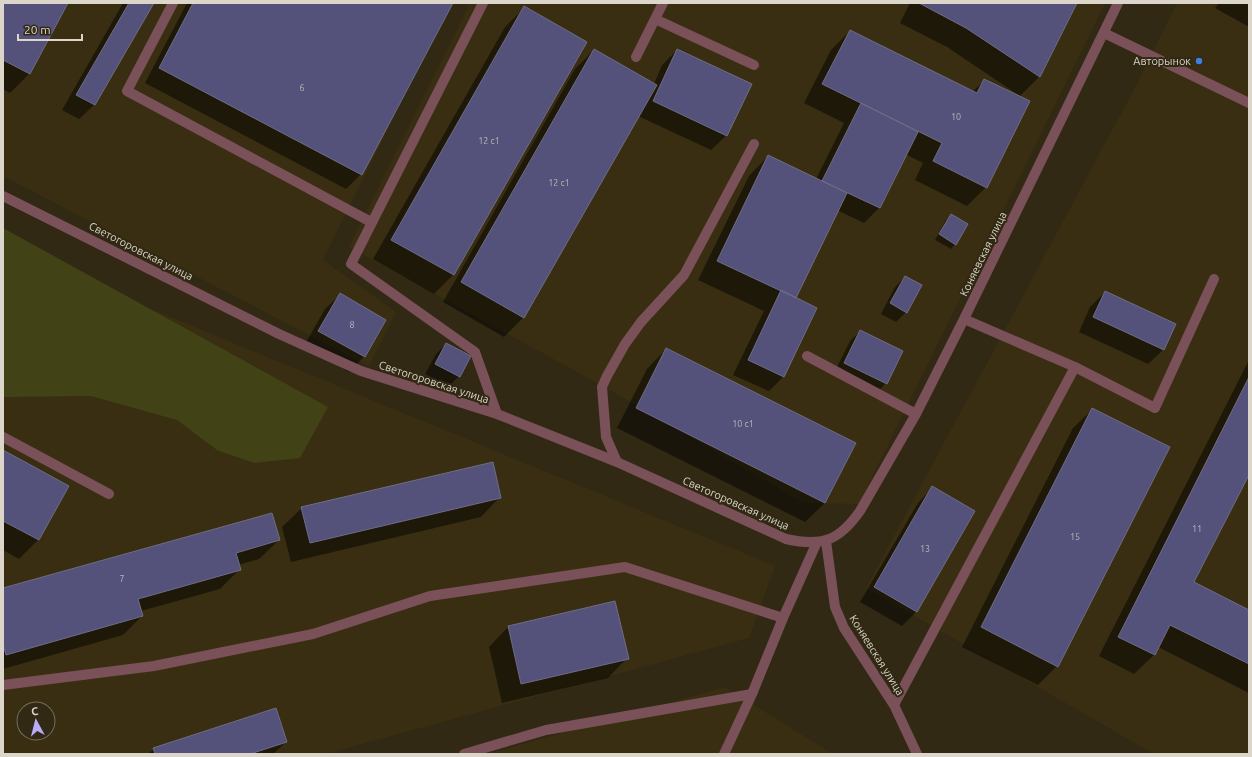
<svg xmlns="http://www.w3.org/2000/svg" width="1252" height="757" viewBox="0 0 1252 757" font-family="Ubuntu,sans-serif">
<rect width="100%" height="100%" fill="#312914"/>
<path fill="#392e11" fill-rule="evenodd" d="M 3,3 L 450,3 L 323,260 L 396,312 L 369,366 L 3,176 Z
M 470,3 L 1105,3 L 859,504 L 804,503 L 617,394 L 349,247 Z
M 1177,3 L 1249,3 L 1249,754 L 1154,754 L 866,588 L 1139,80 Z
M 3,248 L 775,566 L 749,638 L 325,754 L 3,754 ZM 24,709 L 48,709 L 48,733 L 24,733 Z
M 725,687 L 833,754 L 488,754 Z"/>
<path fill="#414317" d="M 3,228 L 328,407 L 300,458 L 254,463 L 217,450 L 177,420 L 91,396 L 3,397 Z"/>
<path fill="#0007" d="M 3,3 L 67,3 L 30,73 L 10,93 L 3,89 Z
M 123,3 L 152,3 L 94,105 L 79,119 L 62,110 Z
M 187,3 L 452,3 L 361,174 L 346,189 L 145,83 Z
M 910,3 L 1076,3 L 1039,77 L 1020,96 L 947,47 L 900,23 Z
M 1219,3 L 1249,3 L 1249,27 L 1215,8 Z
M 524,8 L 585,42 L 453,275 L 434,294 L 373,259 L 505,27 Z
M 850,31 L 972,92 L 985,80 L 986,187 L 967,206 L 915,180 L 923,163 L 905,154 L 879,208 L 864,223 L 837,210 L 795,298 L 784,376 L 769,391 L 733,375 L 764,311 L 698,280 L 749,176 L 768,156 L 816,179 L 844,123 L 804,103 L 831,50 Z
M 594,50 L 654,84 L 662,65 L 677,50 L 726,136 L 711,150 L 638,116 L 524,317 L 504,337 L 443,302 L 575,69 Z
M 951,215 L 955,244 L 951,249 L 935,240 L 946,220 Z
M 905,277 L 906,312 L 896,322 L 881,314 L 895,287 Z
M 1105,292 L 1163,350 L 1148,364 L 1079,332 L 1090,307 Z
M 340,295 L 385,320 L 364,357 L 349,372 L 304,346 L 325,309 Z
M 860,331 L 886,383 L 876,393 L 834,373 L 850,341 Z
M 446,344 L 459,376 L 449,386 L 425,374 L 436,354 Z
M 666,349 L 854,444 L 825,503 L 805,522 L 617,428 L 647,369 Z
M 1249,360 L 1249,472 L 1193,583 L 1249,611 L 1249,693 L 1158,647 L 1154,655 L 1134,674 L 1099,656 Z
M 1093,409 L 1057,666 L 1038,685 L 962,647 L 1073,428 Z
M 3,451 L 38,540 L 19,559 L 3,550 Z
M 932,488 L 916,612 L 902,626 L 860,602 L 918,503 Z
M 500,497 L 481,517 L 291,562 L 282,527 L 302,508 Z
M 279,540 L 259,559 L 238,565 L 239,570 L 220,589 L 141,611 L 142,616 L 123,635 L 3,669 L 3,589 Z
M 614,602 L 627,658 L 608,678 L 502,703 L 489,647 L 508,627 Z
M 286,742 L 273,754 L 148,754 L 154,749 Z"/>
<path fill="#54517b" stroke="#6e6d85" d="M 3,3 L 68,3 L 30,74 L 3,60 Z
M 129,3 L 154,3 L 95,105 L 76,95 Z
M 193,3 L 453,3 L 362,175 L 159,68 Z
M 919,3 L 1077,3 L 1040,77 L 966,28 Z
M 524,6 L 587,42 L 454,275 L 391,240 Z
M 850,30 L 977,93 L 984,79 L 1030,101 L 987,188 L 933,161 L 942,143 L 822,84 Z
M 594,49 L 657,85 L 524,318 L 461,282 Z
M 677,49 L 752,84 L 727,136 L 653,101 Z
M 861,103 L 918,132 L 880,208 L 822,181 Z
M 768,155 L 847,193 L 796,298 L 717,261 Z
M 951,214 L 968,224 L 956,245 L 939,234 Z
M 905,276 L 922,285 L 907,313 L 890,303 Z
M 781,290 L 817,308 L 784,377 L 748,360 Z
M 1105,291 L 1176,324 L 1164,350 L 1093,317 Z
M 340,293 L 386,320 L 365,357 L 318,331 Z
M 860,330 L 903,351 L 887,384 L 844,363 Z
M 446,343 L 471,356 L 460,377 L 435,364 Z
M 666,348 L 856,443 L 825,503 L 636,408 Z
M 1249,377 L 1249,475 L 1194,582 L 1249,610 L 1249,664 L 1170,625 L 1155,655 L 1118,637 Z
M 1092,408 L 1170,447 L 1058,667 L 981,627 Z
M 3,450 L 69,486 L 39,540 L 3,521 Z
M 493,462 L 501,498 L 310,543 L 301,507 Z
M 932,486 L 975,511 L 917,612 L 874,587 Z
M 272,513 L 280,540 L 236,553 L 241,570 L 138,599 L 143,616 L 6,655 L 3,644 L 3,588 Z
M 615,601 L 629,659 L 521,684 L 508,626 Z
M 276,708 L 287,742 L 250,754 L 155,754 L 153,748 Z"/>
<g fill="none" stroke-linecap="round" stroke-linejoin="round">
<path stroke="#7a5059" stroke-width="10" d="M 173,3 L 127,91 L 371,222
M 483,3 L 351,264 L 475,352 L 497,414
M 663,3 L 655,19 L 754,65
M 1104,33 L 1249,103
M 636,57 L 655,19
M 3,196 L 279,334 L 361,371 L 497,414 L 617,462 L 786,539 C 822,547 839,541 860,511 L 916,414 L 964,319 L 1118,3
M 964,319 L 1075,367 L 1155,408 L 1214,279
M 807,356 L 916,414
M 3,437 L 109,494
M 617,462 L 606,437 L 602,387 L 607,376 L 625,344 L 641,322 L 684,275 L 754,144
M 826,541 L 835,607 L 844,628 L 894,705 L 917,754
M 3,685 L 154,666 L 313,634 L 430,596 L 625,567 L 783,618
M 894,705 L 1075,367
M 464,754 L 546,730 L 752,694 L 783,618 L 817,542
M 724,754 L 752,694"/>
</g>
<circle fill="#3f7fe0" stroke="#312914" stroke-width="1.5" cx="1199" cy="61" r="4"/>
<g text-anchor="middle" stroke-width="4" stroke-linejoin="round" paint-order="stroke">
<g font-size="9" fill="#b9b5b6">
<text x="302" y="91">6</text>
<text x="956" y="120">10</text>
<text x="489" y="144">12 с1</text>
<text x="559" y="186">12 с1</text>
<text x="352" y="328">8</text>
<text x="743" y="427">10 с1</text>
<text x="1197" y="532">11</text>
<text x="1075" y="540">15</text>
<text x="925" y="552">13</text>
<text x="122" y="582">7</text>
</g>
<g font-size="11" fill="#dbd6c9" stroke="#312914" text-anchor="end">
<text x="1191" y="65">Авторынок</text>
</g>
<g font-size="11" fill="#dbd6c9" stroke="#312914">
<text transform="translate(141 251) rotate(27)" y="4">Светогоровская улица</text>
<text transform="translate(983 254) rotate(-64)" y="4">Коняевская улица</text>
<text transform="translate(434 382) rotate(18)" y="4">Светогоровская улица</text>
<text transform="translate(736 503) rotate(24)" y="4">Светогоровская улица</text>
<text transform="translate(877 655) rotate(58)" y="4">Коняевская улица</text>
</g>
</g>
<rect width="1252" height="757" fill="none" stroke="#dbd6c9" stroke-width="8"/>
<g transform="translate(36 721) rotate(353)"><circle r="19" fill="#312914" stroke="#756e5c"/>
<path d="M0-3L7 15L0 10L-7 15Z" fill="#b9abf7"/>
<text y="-6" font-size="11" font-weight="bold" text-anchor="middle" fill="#dbd6c9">С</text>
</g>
<path d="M18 34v6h64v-6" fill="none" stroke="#dbd6c9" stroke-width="2"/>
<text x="24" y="34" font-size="12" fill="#dbd6c9" stroke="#312914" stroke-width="3" paint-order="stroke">20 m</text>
</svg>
